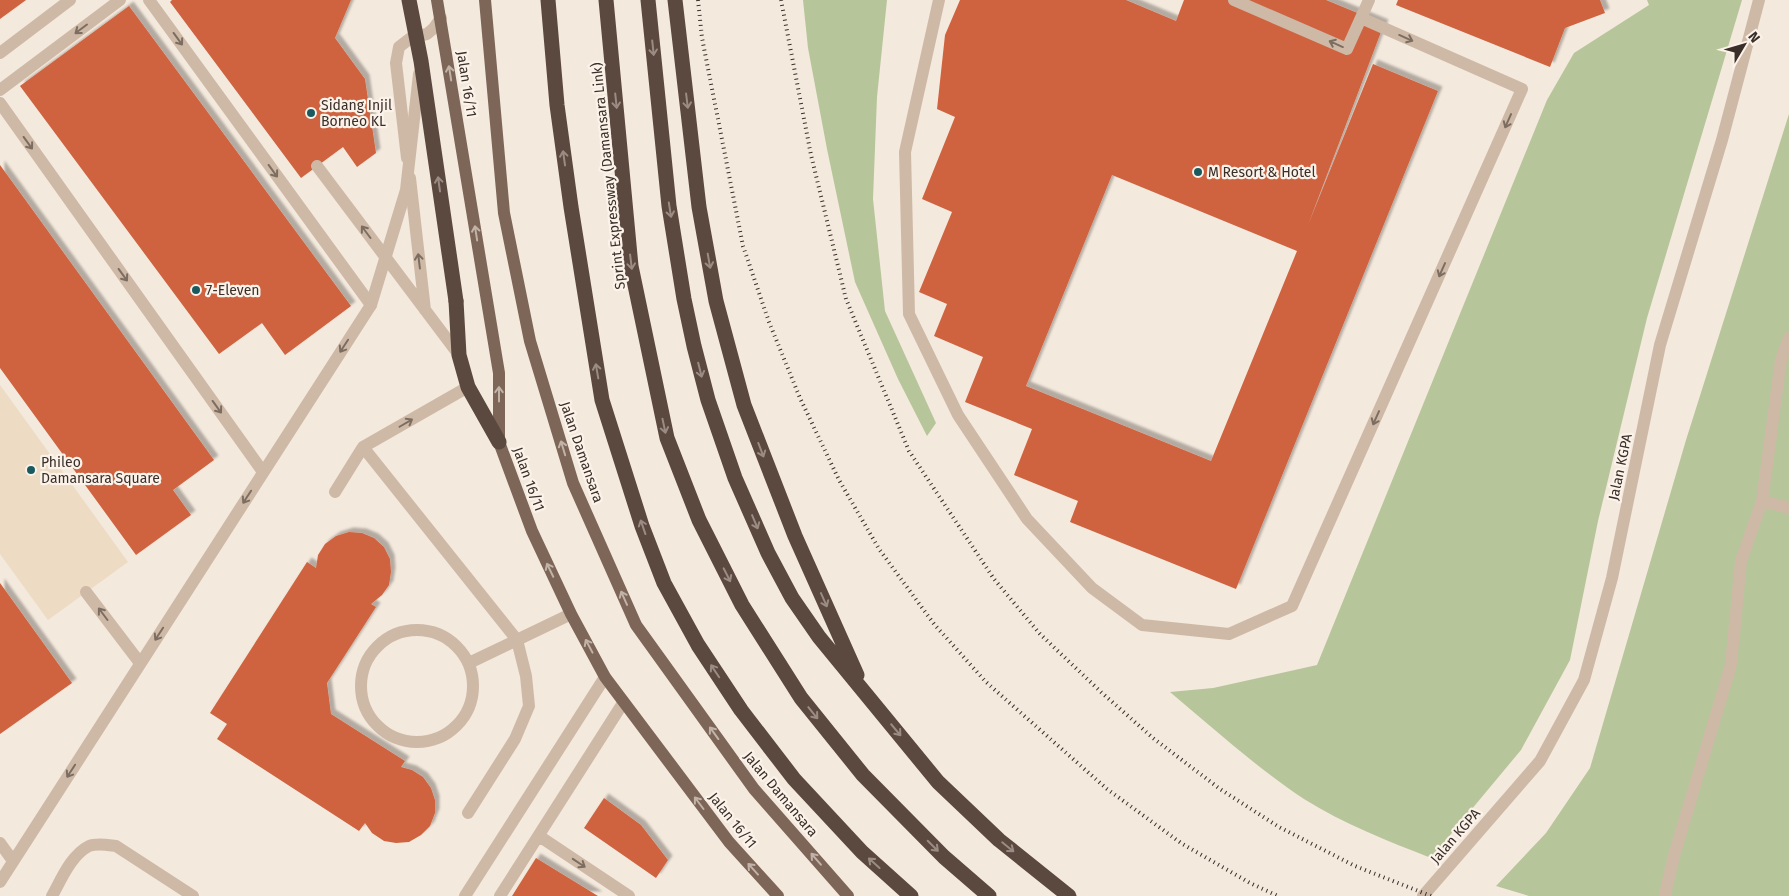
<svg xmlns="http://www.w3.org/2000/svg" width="1789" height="896" viewBox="0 0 1789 896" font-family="'Fira Sans',sans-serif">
<defs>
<filter id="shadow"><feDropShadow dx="4.5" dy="-4.5" stdDeviation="1" flood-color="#0004"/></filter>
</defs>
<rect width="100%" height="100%" fill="#f4e9dd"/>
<path fill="#b7c59b" d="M 803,0 L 887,0 L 877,97 L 873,199 L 885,311 L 936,423 L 927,436 L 898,379 L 855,282 L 827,149 L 808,48 Z
M 1647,0 L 1742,0 L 1647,318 L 1598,521 L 1570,660 L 1521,750 L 1431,858 C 1388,841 1344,824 1304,799 C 1257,768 1213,728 1170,692 L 1213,688 L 1317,665 L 1547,100 L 1574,53 L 1649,5 Z
M 1789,114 L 1789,896 L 1529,896 L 1496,886 L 1546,833 L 1590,768 L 1686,440 Z"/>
<path fill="#eddbc3" d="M 0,385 L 128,562 L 48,620 L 0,554 Z"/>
<path fill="#cf6340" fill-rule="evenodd" filter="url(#shadow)" d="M 0,0 L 26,0 L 0,19 Z
M 172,0 L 351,0 L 335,38 L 365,79 L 376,153 L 357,167 L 343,147 L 301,178 L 170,2 Z
M 960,0 L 1126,0 L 1176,21 L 1184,0 L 1326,0 L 1384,24 L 1308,225 L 1373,64 L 1438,91 L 1236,589 L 1070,522 L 1078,501 L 1014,475 L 1032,429 L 965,402 L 983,357 L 934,336 L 947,304 L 919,292 L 952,212 L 922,199 L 955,117 L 937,109 L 945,35 ZM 1112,175 L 1297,251 L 1211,461 L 1026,386 Z
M 1398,0 L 1600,0 L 1605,13 L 1565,28 L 1550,67 L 1396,5 Z
M 129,6 L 351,306 L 285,355 L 262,323 L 219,354 L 20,86 Z
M 0,165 L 214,460 L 173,490 L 191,515 L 136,555 L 0,368 Z
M 349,532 L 362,533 L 374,538 L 384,547 L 390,559 L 391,572 L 389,585 L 382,595 L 371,604 L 376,607 L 327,683 L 331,714 L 405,761 L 401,767 L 412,770 L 423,777 L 431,788 L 435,800 L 435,813 L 430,826 L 421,835 L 409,842 L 396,843 L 384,841 L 372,833 L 365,823 L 359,831 L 217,739 L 227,724 L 210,713 L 307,562 L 316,568 L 318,555 L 325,544 L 336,536 Z
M 0,583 L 72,683 L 0,734 Z
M 604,798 L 641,825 L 668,860 L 656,878 L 584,828 Z
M 536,858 L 598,896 L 512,896 Z"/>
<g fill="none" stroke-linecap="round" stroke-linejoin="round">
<path stroke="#ceb9a7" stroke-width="12" d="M 939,0 L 905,152 L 909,314 L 958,415 L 1027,519 L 1092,588 L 1142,625 L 1229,634 L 1292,606 L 1522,89 L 1361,18
M 1234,0 L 1347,49 L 1369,0
M 0,53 L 70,0
M 0,90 L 120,0
M 0,103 L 263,472
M 407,158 L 396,63 L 399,47 L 412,37 L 427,34 L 434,28 L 441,18
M 317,166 L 459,355
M 410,178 L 425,310
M 363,447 L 517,640 L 526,676 L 529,706 L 515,739 L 468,813
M 335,492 L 363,447 L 468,387
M 1762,501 L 1789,508
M 86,592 L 140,663
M361 686a56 56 0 1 1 112 0a56 56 0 1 1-112 0Z
M 469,663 L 571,614
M 539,836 L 629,896
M 0,843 L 13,861
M 0,882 L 371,305 L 149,0
M 52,896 C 61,880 71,855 89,846 C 97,843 107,845 116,846 L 193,896
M 465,896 L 605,677
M 500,896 L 623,703
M 1423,896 L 1540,761 L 1584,680 L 1612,578 L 1660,345 L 1722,140 L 1759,0
M 1666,896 L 1665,894 L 1675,852 L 1731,665 L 1741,561 L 1762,501 L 1781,360 L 1789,338"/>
<path stroke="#7d6558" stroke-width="12" d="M 437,0 L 499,373 L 499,442 L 532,531 L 571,614 L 605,677 L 729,842 L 778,896
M 485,0 L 504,213 L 530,341 L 573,483 L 636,625 L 754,789 L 848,896"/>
<path stroke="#5b483f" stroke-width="15" d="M 548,0 L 557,105 L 571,207 L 602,400 L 642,526 L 664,583 L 698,645 L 741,710 L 794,779 L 862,852 L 911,896
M 606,0 L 631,266 L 667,438 L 699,520 L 742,605 L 801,698 L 863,775 L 944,857 L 989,896
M 648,0 L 669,206 L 684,299 L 694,346 L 708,400 L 735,478 L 768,553 L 792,598 L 819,637 L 938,782 L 999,840 L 1069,896
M 675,0 L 699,207 L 716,301 L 744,405 L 795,536 L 857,675
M 456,301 L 459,355 L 468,387 L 499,442"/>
<path stroke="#3a2e28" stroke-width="4" stroke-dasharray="1 4" stroke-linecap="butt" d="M 698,0 L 702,38 L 743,246 L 769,322 L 800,398 L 839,480 L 879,549 L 934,624 L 986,682 L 1107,789 L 1181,843 L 1250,883 L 1278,896
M 781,0 L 811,155 L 846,299 L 909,451 L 994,579 L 1040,634 L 1101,692 L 1153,738 L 1220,789 L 1279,827 L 1355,866 L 1431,896"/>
<path stroke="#ceb9a7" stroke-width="12" d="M 371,305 L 406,190 L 419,74"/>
<path stroke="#5b483f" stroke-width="15" d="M 409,0 L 421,61 L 456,301"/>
</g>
<defs><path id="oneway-shaft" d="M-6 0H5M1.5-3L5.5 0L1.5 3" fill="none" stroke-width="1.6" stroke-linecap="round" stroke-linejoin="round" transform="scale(1.25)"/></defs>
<g stroke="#7d6d61">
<use href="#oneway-shaft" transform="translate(81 29) rotate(143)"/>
<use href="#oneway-shaft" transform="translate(1406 38) rotate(24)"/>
<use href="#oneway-shaft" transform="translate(178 39) rotate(54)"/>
<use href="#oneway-shaft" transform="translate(1336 44) rotate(-156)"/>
<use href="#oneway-shaft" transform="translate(1508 121) rotate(114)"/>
<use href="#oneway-shaft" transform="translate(28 143) rotate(54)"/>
<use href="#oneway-shaft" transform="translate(273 171) rotate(54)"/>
<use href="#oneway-shaft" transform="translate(366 232) rotate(-127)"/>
<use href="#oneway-shaft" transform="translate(419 261) rotate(-97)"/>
<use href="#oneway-shaft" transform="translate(1442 270) rotate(114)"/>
<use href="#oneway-shaft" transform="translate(123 275) rotate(54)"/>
<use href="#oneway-shaft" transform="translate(344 346) rotate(123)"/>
<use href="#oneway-shaft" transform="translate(217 407) rotate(54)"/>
<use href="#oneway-shaft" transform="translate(1376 418) rotate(114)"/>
<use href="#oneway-shaft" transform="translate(406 423) rotate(-30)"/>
<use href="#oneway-shaft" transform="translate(247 497) rotate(123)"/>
<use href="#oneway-shaft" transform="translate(103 614) rotate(-127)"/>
<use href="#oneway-shaft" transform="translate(159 634) rotate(123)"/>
<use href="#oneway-shaft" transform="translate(71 771) rotate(123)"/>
<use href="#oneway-shaft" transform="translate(579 863) rotate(34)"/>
</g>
<g stroke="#9b8c83">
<use href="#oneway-shaft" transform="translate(653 48) rotate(84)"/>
<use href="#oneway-shaft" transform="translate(616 101) rotate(84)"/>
<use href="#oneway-shaft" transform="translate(687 101) rotate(83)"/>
<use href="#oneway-shaft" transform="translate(564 158) rotate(-98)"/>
<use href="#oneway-shaft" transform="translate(439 184) rotate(-98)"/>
<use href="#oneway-shaft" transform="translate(670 210) rotate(81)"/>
<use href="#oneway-shaft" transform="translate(709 261) rotate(80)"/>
<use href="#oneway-shaft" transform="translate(631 262) rotate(83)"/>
<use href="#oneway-shaft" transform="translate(700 370) rotate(76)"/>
<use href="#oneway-shaft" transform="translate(597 371) rotate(-100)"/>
<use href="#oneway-shaft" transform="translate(664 426) rotate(78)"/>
<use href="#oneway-shaft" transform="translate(761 450) rotate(69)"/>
<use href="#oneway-shaft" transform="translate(755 522) rotate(67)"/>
<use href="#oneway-shaft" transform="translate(643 527) rotate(-109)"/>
<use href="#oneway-shaft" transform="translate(727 575) rotate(63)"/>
<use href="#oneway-shaft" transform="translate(824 600) rotate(66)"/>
<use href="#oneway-shaft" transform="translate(715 671) rotate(-124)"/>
<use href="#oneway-shaft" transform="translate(813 713) rotate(51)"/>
<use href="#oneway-shaft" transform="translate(896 730) rotate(50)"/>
<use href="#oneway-shaft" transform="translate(933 846) rotate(45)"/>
<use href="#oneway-shaft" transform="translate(1008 847) rotate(39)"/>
<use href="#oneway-shaft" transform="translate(874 863) rotate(-138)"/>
</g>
<g stroke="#c2b3a8">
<use href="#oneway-shaft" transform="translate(450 73) rotate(-99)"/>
<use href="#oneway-shaft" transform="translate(476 233) rotate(-99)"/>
<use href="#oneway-shaft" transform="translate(499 394) rotate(-90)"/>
<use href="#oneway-shaft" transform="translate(563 448) rotate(-107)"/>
<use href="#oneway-shaft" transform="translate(550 570) rotate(-116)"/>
<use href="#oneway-shaft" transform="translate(624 598) rotate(-114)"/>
<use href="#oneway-shaft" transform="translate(589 646) rotate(-118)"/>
<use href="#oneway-shaft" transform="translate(714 733) rotate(-126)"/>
<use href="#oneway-shaft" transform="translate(699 803) rotate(-127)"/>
<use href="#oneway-shaft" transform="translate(816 859) rotate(-131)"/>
<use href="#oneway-shaft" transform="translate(753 869) rotate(-132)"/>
</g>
<g fill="#1a5a5f" stroke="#fbf3ea" stroke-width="2">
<circle cx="311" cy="113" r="5"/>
<circle cx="1198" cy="172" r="5"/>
<circle cx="196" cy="290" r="5"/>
<circle cx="31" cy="470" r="5"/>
</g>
<g text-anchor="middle" stroke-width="4.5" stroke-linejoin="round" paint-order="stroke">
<g font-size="14" fill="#3a2e28" stroke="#fbf3ea">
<text transform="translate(467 84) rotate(81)" y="5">Jalan 16/11</text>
<text transform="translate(608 176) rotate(-96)" y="5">Sprint Expressway (Damansara Link)</text>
<text transform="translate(582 452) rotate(71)" y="5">Jalan Damansara</text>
<text transform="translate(1620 467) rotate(-78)" y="5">Jalan KGPA</text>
<text transform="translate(529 479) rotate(70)" y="5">Jalan 16/11</text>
<text transform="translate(781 794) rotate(50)" y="5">Jalan Damansara</text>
<text transform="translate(733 820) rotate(51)" y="5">Jalan 16/11</text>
<text transform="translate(1455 836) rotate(-49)" y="5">Jalan KGPA</text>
</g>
<g font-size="14" fill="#3a2e28" stroke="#fbf3ea" text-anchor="start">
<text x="321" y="110">Sidang Injil<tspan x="321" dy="16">Borneo KL</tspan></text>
<text x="1208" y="177">M Resort &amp; Hotel</text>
<text x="206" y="295">7-Eleven</text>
<text x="41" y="467">Phileo<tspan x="41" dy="16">Damansara Square</tspan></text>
</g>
</g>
<g transform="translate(1744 45) rotate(52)" stroke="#fbf3ea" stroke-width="4" paint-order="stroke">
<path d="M0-4L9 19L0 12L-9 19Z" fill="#3a2e28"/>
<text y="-8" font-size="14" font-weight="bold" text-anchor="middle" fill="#3a2e28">N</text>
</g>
</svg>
